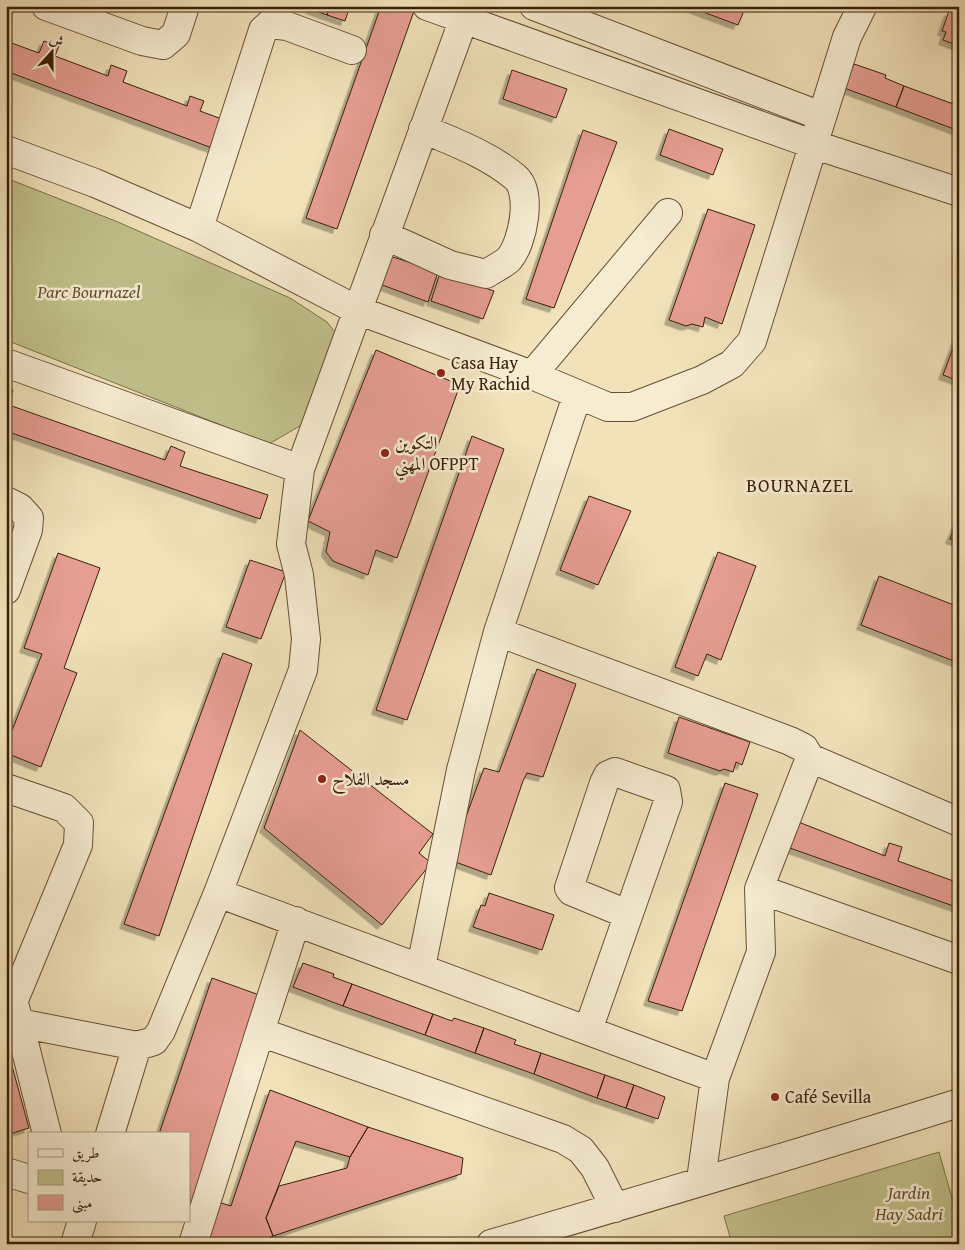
<svg xmlns="http://www.w3.org/2000/svg" width="965" height="1250" viewBox="0 0 965 1250" font-family="'Gentium Book Plus',Amiri,serif">
<defs>
<filter id="shadow"><feDropShadow dx="-4.5" dy="4.5" stdDeviation="0" flood-color="#0004"/></filter>
</defs>
<rect width="100%" height="100%" fill="#f1e2ba"/>
<filter id="stains"><feTurbulence type="fractalNoise" baseFrequency=".004" numOctaves="4"/><feColorMatrix values="0 0 0 0 .2 0 0 0 0 .09 0 0 0 0 .02 0 0 0 .5 -.17"/></filter>
<radialGradient id="worn" r=".72"><stop offset=".6" stop-color="#630" stop-opacity="0"/><stop offset="1" stop-color="#630" stop-opacity=".3"/></radialGradient>
<path fill="#c1c18b" stroke="#7d704a" d="M 6,178 L 118,222 L 290,298 L 327,322 L 342,341 L 310,420 L 269,444 L 6,340 Z
M 939,1152 L 959,1223 L 959,1244 L 732,1244 L 724,1216 Z"/>
<path fill="#e69e92" stroke="#392008" filter="url(#shadow)" d="M 311,6 L 330,6 L 327,15 L 310,9 Z
M 330,6 L 350,6 L 345,21 L 327,15 Z
M 381,6 L 400,6 L 414,11 L 337,229 L 306,218 Z
M 687,6 L 746,6 L 738,25 Z
M 949,11 L 959,15 L 959,46 L 943,40 L 946,32 L 942,31 Z
M 6,41 L 39,53 L 44,41 L 59,46 L 55,56 L 108,76 L 111,65 L 127,71 L 123,82 L 187,106 L 190,96 L 204,101 L 200,111 L 230,122 L 220,151 L 6,71 Z
M 854,64 L 886,75 L 885,78 L 904,86 L 896,107 L 844,88 Z
M 512,70 L 567,89 L 556,118 L 503,99 Z
M 904,86 L 959,106 L 959,131 L 896,107 Z
M 669,129 L 723,149 L 713,175 L 660,155 Z
M 583,130 L 617,142 L 554,308 L 526,299 Z
M 708,209 L 755,225 L 722,324 L 705,317 L 703,327 L 692,324 L 686,326 L 669,320 Z
M 384,254 L 438,272 L 428,302 L 377,283 Z
M 440,273 L 494,291 L 483,319 L 431,301 Z
M 959,332 L 959,381 L 943,375 Z
M 376,350 L 460,385 L 397,558 L 376,550 L 368,575 L 333,561 L 326,552 L 330,532 L 308,521 Z
M 6,388 L 13,390 L 9,405 L 165,460 L 171,446 L 185,452 L 180,466 L 268,495 L 260,519 L 6,431 Z
M 472,436 L 504,449 L 407,720 L 376,710 Z
M 589,496 L 631,511 L 598,585 L 560,570 Z
M 959,518 L 959,542 L 950,539 Z
M 718,552 L 756,566 L 721,660 L 707,654 L 698,676 L 675,667 Z
M 58,553 L 100,568 L 64,668 L 77,673 L 41,767 L 6,753 L 6,746 L 42,654 L 24,648 Z
M 250,560 L 286,572 L 261,639 L 226,627 Z
M 879,576 L 959,607 L 959,663 L 861,625 Z
M 223,653 L 252,664 L 159,936 L 124,924 Z
M 537,669 L 576,684 L 543,777 L 527,773 L 523,781 L 491,875 L 450,860 L 484,768 L 499,772 Z
M 679,717 L 750,742 L 742,765 L 736,762 L 733,772 L 724,769 L 720,771 L 668,753 Z
M 300,730 L 433,834 L 419,853 L 431,863 L 382,925 L 264,828 Z
M 725,783 L 758,794 L 682,1011 L 648,1001 Z
M 796,821 L 885,856 L 889,843 L 902,847 L 898,861 L 959,883 L 959,908 L 787,847 Z
M 489,893 L 554,915 L 542,950 L 473,927 L 481,905 L 485,906 Z
M 303,963 L 334,974 L 333,977 L 352,984 L 343,1006 L 293,987 Z
M 212,978 L 262,996 L 190,1208 L 189,1134 L 159,1134 Z
M 352,984 L 433,1014 L 425,1035 L 343,1006 Z
M 433,1014 L 452,1021 L 454,1018 L 484,1028 L 475,1053 L 425,1035 Z
M 484,1028 L 516,1040 L 514,1044 L 541,1053 L 534,1074 L 475,1053 Z
M 6,1044 L 29,1128 L 6,1135 Z
M 541,1053 L 605,1075 L 597,1098 L 534,1074 Z
M 605,1075 L 634,1085 L 626,1108 L 597,1098 Z
M 634,1085 L 665,1097 L 658,1119 L 626,1108 Z
M 270,1090 L 368,1127 L 350,1157 L 296,1141 L 266,1218 L 273,1236 L 259,1244 L 203,1244 L 218,1202 L 231,1206 Z
M 368,1127 L 463,1158 L 461,1174 L 273,1236 L 266,1218 L 279,1186 L 347,1168 L 350,1157 Z"/>
<g fill="none" stroke-linecap="round" stroke-linejoin="round">
<defs>
<path id="minor" d="M 46,6 L 142,41 L 163,45 L 176,34 L 185,6
M 427,6 L 812,144 L 959,192
M 534,6 L 821,116
M 6,150 L 95,183 L 199,228 L 357,310 L 532,375 L 608,407 L 632,407 L 702,380 L 732,364 L 752,341 L 847,37 L 862,7
M 199,228 L 263,30 L 270,24 L 287,26 L 352,50
M 384,235 L 450,265 L 486,274 C 493,269 503,265 509,259 C 523,243 533,192 515,177 C 489,155 454,142 423,129
M 6,363 L 300,469
M 532,375 L 668,213
M 6,501 L 20,508 L 29,518 L 28,530 L 6,590
M 498,632 L 790,741 L 804,748 L 810,758 L 759,889 L 761,952 L 715,1078 L 701,1180
M 810,758 L 959,822
M 6,788 L 64,808 L 79,823 L 78,845 L 14,1000
M 759,889 L 959,960
M 218,893 L 715,1078
M 296,921 L 260,1032 L 563,1139 L 581,1150 L 595,1168 L 615,1208
M 421,967 L 461,770 L 498,632 L 577,396
M 15,1007 L 47,1134
M 19,1023 L 137,1046 L 154,1041 L 161,1031 L 218,893 L 303,670 L 306,639 L 299,575 L 291,544 L 300,469 L 463,21
M 588,1030 L 668,802 L 666,790 L 615,772 L 608,775 L 604,783 L 569,888 L 571,891 L 627,914
M 110,1134 L 137,1046
M 6,1172 L 29,1179
M 75,1244 L 82,1221
M 193,1244 L 260,1032
M 491,1244 C 648,1198 804,1152 959,1103"/>
</defs>
<use href="#minor" stroke="#675034" stroke-width="30"/>
<use href="#minor" stroke="#f6ecd2" stroke-width="28"/>
</g>
<g fill="#8f2418" stroke="#f6ecd2" stroke-width="2">
<circle cx="441" cy="373" r="5"/>
<circle cx="385" cy="453" r="5"/>
<circle cx="322" cy="779" r="5"/>
<circle cx="775" cy="1097" r="5"/>
</g>
<g text-anchor="middle" stroke-width="5" stroke-linejoin="round" paint-order="stroke">
<g font-size="18" font-style="italic" fill="#62502f" stroke="#f6ecd2">
<text x="89" y="298">Parc Bournazel</text>
<text x="909" y="1199">Jardin<tspan x="909" dy="21">Hay Sadri</tspan></text>
</g>
<g font-size="18" fill="#392008" stroke="#f6ecd2" text-anchor="start">
<text x="451" y="369">Casa Hay<tspan x="451" dy="21">My Rachid</tspan></text>
<text x="395" y="449">التكوين<tspan x="395" dy="21">المهني OFPPT</tspan></text>
<text x="332" y="785">مسجد الفلاح</text>
<text x="785" y="1103">Café Sevilla</text>
</g>
<g font-size="19" letter-spacing="1" fill="#392008" stroke="#f6ecd2">
<text x="800" y="492">BOURNAZEL</text>
</g>
</g>
<rect width="965" height="1250" fill="none" stroke="#f1e2ba" stroke-width="25"/>
<rect x="8" y="8" width="950" height="1235" fill="none" stroke="#392008" stroke-width="2.5"/>
<rect x="12" y="12" width="940" height="1225" fill="none" stroke="#392008"/>
<rect x="28" y="1132" width="162" height="90" fill="#f6ecd2" stroke="#aa9a81"/>
<rect x="38" y="1149" width="25" height="8" fill="#f6ecd2" stroke="#aa9a81"/>
<text x="72" y="1158" font-size="15" fill="#392008">طريق</text>
<rect x="38" y="1170" width="25" height="15" fill="#c1c18b" stroke="#aa9a81"/>
<text x="72" y="1182" font-size="15" fill="#392008">حديقة</text>
<rect x="38" y="1195" width="25" height="15" fill="#e69e92" stroke="#aa9a81"/>
<text x="72" y="1208" font-size="15" fill="#392008">مبنى</text>
<g transform="translate(52 52) rotate(21)" stroke="#f6ecd2" stroke-width="4" paint-order="stroke">
<path d="M0-4L9 19L0 12L-9 19Z" fill="#392008"/>
<text y="-8" font-size="14" font-weight="bold" text-anchor="middle" fill="#392008">ش</text>
</g>
<rect width="100%" height="100%" filter="url(#stains)"/>
<rect width="100%" height="100%" fill="url(#worn)"/>
</svg>
